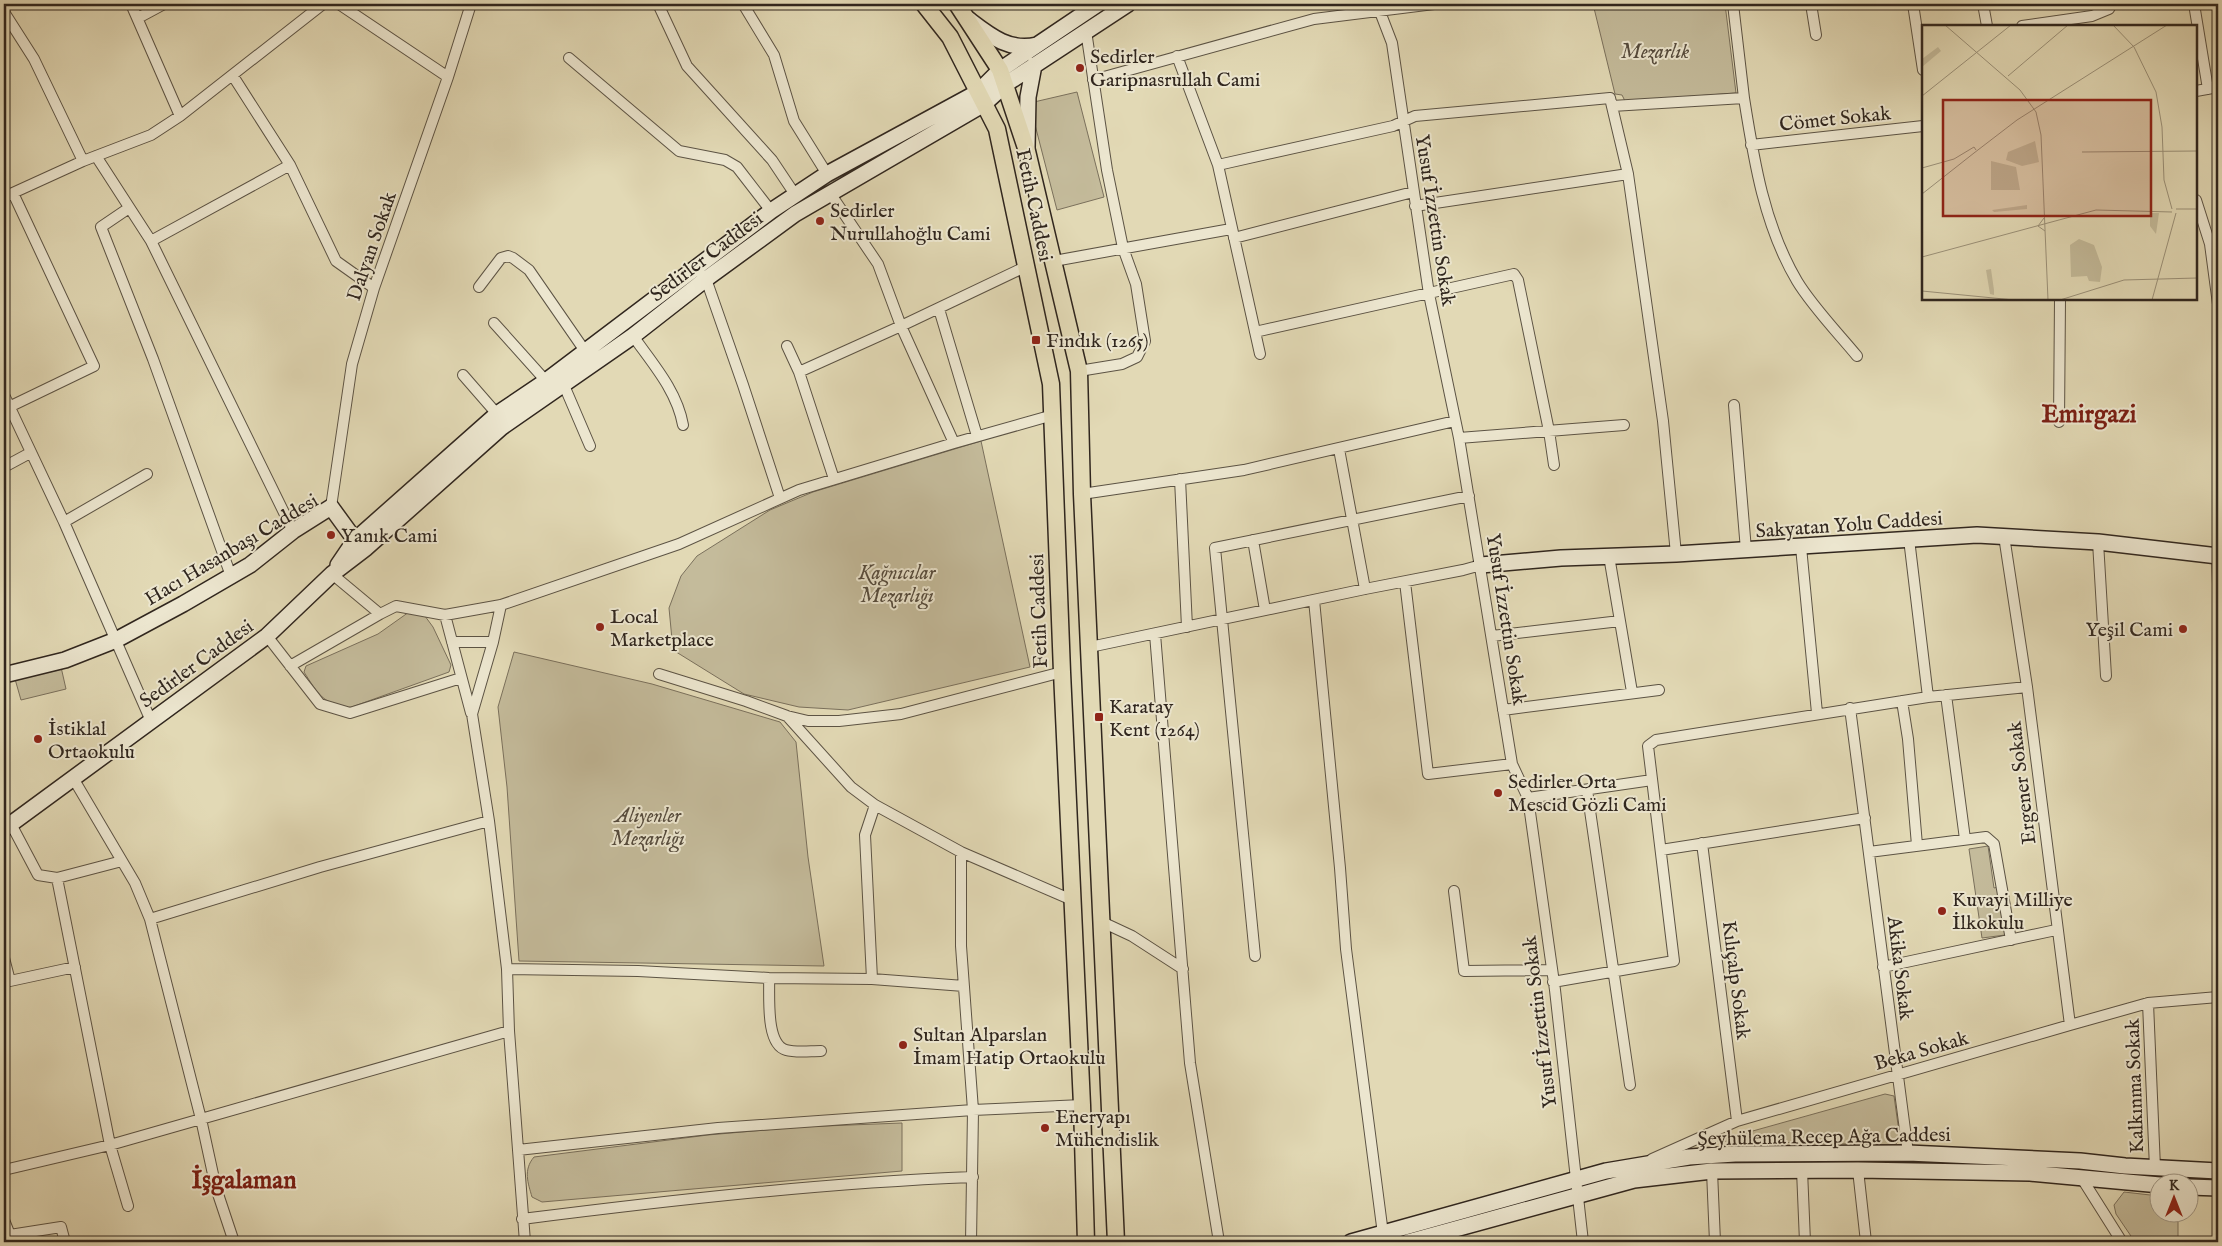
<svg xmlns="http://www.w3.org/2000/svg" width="2222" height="1246" viewBox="0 0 2222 1246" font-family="'IM FELL English',serif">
<rect width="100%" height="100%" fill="#e2d9b5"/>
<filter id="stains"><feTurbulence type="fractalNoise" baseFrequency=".004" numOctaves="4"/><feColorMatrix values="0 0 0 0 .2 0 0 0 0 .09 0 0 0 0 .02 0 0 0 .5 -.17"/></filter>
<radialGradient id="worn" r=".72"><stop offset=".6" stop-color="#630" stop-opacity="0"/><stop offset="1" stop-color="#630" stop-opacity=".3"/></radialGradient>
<path fill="#c4bb9b" stroke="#7a705c" d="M 1593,4 L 1725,4 L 1736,93 L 1625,101 L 1622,95 L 1615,94 Z
M 1077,92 L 1104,197 L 1057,210 L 1033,117 L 1034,102 Z
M 981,441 L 1030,667 L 848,710 L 799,707 L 744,694 L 673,650 L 669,608 L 681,576 L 697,556 L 770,510 L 813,492 Z
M 409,612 L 422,612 L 433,627 L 451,665 L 449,672 L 349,708 C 322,703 318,694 304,672 L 306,666 L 378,634 Z
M 514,652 L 652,684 L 780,722 L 796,742 L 808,857 L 824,966 L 519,961 L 507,787 L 498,707 Z
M 61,667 L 66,689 L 21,700 L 15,679 Z
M 1988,846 L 1994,888 L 1998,887 L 2005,935 L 1982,938 L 1969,849 Z
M 1885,1094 L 1894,1096 L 1900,1139 L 1895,1145 L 1717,1141 Z
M 902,1123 L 902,1171 L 542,1202 L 532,1197 C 528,1183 523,1170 534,1157 L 708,1135 L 799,1127 Z
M 2124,1192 L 2159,1196 L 2160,1214 L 2178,1214 L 2178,1242 L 2135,1242 L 2116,1214 L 2114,1205 Z"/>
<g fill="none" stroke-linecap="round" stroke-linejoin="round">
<defs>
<path id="street" d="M 131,4 L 180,116
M 339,4 L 448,77
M 658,4 L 687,66 L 772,160 L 796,196
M 743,4 L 774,55 L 794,121 L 827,174
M 1377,4 L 1392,43 L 1429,294 L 1459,438 L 1512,764 L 1528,798 L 1555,990 L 1583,1242
M 1733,4 L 1744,98
M 1811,4 L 1816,35
M 1913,4 L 1923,70
M 1983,4 L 1987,26
M 2194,4 L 2208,89
M 4,12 L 34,59 L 83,161
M 138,18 L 164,4
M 2022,26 L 2092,16 L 2109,9 L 2112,4
M 1177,56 L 1218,165 L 1260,354
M 569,58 L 679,151 L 725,160 L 737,167 L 771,211
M 233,76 L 290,165 L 336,261 L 374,288
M 1093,80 L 1314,19 L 1434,4
M 2196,91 L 2218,87
M 1612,106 L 1744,98 C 1754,161 1764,225 1797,281 C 1812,306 1838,333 1857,356
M 1751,145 L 1923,126
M 96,156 L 151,241 L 293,531
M 1218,165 L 1393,126 L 1415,116 L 1610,98 L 1628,174 L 1663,421 L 1676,554
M 830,193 L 878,264 L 901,326 L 954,443
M 4,197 L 83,161 L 151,135 L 180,116 L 323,4
M 2196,200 L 2210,244 L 2218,304
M 1415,206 L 1628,174
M 129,208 L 101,227 L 153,359 L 231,576
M 1234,238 L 1413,192
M 151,241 L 290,165
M 1054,261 L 1231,229
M 702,275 L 706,279 L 743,385 L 780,498
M 479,287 L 501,258 L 508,256 L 513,258 L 529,270 L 585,351
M 939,309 L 977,436
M 494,323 L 546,381
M 1255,332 L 1514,274 L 1518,280 L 1549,431 L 1554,465
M 633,336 C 653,364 677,391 683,425
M 787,346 L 799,372 L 834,479
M 1079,371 L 1122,364 L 1137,357 L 1145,341 L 1136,284 L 1123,248 L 1107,170 L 1086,31
M 799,372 L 901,326 L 1027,266
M 463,375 L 497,414
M 563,383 L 590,446
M 4,395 L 64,522 L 151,721
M 1734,405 L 1746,550
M 9,407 L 94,366 L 13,193
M 2059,422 L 2060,299
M 1459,438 L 1624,425
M 1339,449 L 1365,589
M 4,467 L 30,453
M 1180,479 L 1187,627
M 1082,494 L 1244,470 L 1455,421
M 331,507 L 352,364 L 374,288 L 448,77 L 471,4
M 64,522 L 147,474
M 2004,536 L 2027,687 L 2070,1025
M 1909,539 L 1928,697
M 1253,540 L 1265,610
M 2098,542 L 2106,676
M 1801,547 L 1817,713
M 1609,556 L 1632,692
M 2217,556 L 2218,584
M 332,574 L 380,614 L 396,606 L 445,615 L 501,605 L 679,544 L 799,490 L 954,443 L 1053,415
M 1405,582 L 1428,774 L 1512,764
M 1314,600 L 1340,868 L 1346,949 L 1383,1234
M 501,605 L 493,642 L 472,714 L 489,821 L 507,969 L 509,1031 L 525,1242
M 445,615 L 471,713
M 1155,634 L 1190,1063 L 1219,1242
M 267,636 L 320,704 L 350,713 L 461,678
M 1492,636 L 1620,621
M 452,642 L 493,642
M 1090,647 L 1365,589 L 1463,570 L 1481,565
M 290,666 L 380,614
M 659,674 L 746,701 L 787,716 L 808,721 L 839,721 L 901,714 L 1062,672
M 1946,695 L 1965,839
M 1902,701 L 1908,739 L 1917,845
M 1850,708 L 1908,1153
M 1503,710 L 1659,690
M 787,716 L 851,787 L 875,805 L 961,852 L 1072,900
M 1587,790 L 1630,1085
M 1528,798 L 1652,780
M 11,824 L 38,875 L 57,878 L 122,861
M 1702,843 L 1737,1121
M 1661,850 L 1865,818
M 961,852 L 961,946 L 973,1110 L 971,1242
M 1869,852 L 1986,837 L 1994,844 L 2011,940
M 57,878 L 110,1145 L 128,1206
M 1454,891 L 1464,971 L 1552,970
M 150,919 L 320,867 L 489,821
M 1102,922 L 1132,936 L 1183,969
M 1255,956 L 1215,548 L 1469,496
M 4,958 L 10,981 L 75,967
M 1883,967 L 2056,930
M 507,969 L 638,971 L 769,978 L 872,979 L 964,986
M 769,978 C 770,995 765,1044 786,1050 C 796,1053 810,1051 821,1051
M 872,979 L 865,835 L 875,805
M 1553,982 L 1674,961 L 1648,746 L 1656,740 L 1928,697 L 2027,687
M 2148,1003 L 2155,1168
M 518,1150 L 718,1128 L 973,1110 L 1082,1105
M 1652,1159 L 1737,1121 L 2070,1025 L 2148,1003 L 2218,997
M 4,1170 L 110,1145 L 201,1119 L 150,919 L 135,883 L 73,778
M 1802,1170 L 1805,1242
M 1858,1170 L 1866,1242
M 1712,1171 L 1715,1242
M 2081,1177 L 2122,1242
M 522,1219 C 672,1200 822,1183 973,1177
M 4,1220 L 10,1235 L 61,1227 L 65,1242
M 234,1242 L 216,1188 L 201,1119 L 509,1031"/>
<path id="secondary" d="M 968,19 C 989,35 1009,52 1037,45
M 1027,147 L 1028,97 L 1034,65
M 338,565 L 355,540 L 497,414 L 546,381 L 771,211 L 827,174 L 978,92 L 1000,70 L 1098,4
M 1481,565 L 1561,558 L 1676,554 L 1977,535 L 2098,542 L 2218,556
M 4,675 L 65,660 L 116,640 L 183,604 L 250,565 L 293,531 L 331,507 L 355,540
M 4,829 L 267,636 L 332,574 L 366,548 L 502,427 L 633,336 L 706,279 L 795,214 L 984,104 L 1006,84 L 1128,4
M 2190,1187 L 2218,1188
M 1351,1242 L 1606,1171 L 1689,1157 L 1735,1154 L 1908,1153 L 2080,1161 L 2125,1166 L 2218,1171
M 1408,1242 L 1634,1180 L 1712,1171 L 1858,1170 L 2030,1173 L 2160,1185"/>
<path id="primary" d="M 924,4 L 950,37 L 997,129 L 1051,384 L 1062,672 L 1082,1105 L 1086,1242
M 957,4 L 1000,70 L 1027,151 L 1079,371 L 1082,494 L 1116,1242"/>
</defs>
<use href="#street" stroke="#5c5344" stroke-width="12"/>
<use href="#secondary" stroke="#30261e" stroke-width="18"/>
<use href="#primary" stroke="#30261e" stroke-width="19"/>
<use href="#street" stroke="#ece6cf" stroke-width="10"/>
<use href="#secondary" stroke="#ece6cf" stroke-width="15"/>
<use href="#primary" stroke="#e2d9b5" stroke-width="16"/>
</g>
<g fill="#8f2418" stroke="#ece6cf" stroke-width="2">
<circle cx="1080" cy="68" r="5"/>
<circle cx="820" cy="221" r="5"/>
<rect x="1031" y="335" width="10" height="10" rx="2.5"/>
<circle cx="331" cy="535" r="5"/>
<circle cx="600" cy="627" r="5"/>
<circle cx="2183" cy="629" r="5"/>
<rect x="1094" y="712" width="10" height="10" rx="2.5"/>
<circle cx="38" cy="739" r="5"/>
<circle cx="1498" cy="793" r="5"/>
<circle cx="1942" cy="911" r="5"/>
<circle cx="903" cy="1045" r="5"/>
<circle cx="1045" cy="1128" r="5"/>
</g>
<g text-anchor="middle" stroke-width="4" stroke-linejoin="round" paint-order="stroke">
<g font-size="20" font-style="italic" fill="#554b3d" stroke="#ece6cf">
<text x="1655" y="58">Mezarlık</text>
<text x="897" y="579">Kağnıcılar<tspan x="897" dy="23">Mezarlığı</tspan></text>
<text x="648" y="822">Aliyenler<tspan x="648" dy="23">Mezarlığı</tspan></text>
</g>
<g font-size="20" fill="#30261e" stroke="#ece6cf" text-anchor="start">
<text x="1090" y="63">Sedirler<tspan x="1090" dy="23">Garipnasrullah Cami</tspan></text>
<text x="830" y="217">Sedirler<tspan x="830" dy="23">Nurullahoğlu Cami</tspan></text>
<text x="1046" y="347">Fındık (1265)</text>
<text x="341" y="542">Yanık Cami</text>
<text x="610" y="623">Local<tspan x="610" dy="23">Marketplace</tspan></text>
<text x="2173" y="636" text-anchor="end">Yeşil Cami</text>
<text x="1109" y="713">Karatay<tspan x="1109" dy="23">Kent (1264)</tspan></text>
<text x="48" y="735">İstiklal<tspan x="48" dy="23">Ortaokulu</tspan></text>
<text x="1508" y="788">Sedirler Orta<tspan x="1508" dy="23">Mescid Gözli Cami</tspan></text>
<text x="1952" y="906">Kuvayi Milliye<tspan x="1952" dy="23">İlkokulu</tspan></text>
<text x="913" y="1041">Sultan Alparslan<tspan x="913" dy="23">İmam Hatip Ortaokulu</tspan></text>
<text x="1055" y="1123">Eneryapı<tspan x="1055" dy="23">Mühendislik</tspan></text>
</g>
<g font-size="20" fill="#30261e" stroke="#ece6cf">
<text transform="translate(1835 118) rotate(-6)" y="7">Cömet Sokak</text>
<text transform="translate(1035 205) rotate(78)" y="7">Fetih Caddesi</text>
<text transform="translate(1436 220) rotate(81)" y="7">Yusuf İzzettin Sokak</text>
<text transform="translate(371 246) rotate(-71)" y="7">Dalyan Sokak</text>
<text transform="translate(706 256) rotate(-37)" y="7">Sedirler Caddesi</text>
<text transform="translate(1849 524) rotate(-4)" y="7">Sakyatan Yolu Caddesi</text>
<text transform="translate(231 549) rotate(-31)" y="7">Hacı Hasanbaşı Caddesi</text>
<text transform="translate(1038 611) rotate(-92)" y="7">Fetih Caddesi</text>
<text transform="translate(1507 619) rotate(81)" y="7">Yusuf İzzettin Sokak</text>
<text transform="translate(196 663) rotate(-36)" y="7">Sedirler Caddesi</text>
<text transform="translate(2021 783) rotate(-97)" y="7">Ergener Sokak</text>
<text transform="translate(1901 968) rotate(83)" y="7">Akika Sokak</text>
<text transform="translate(1737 980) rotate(83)" y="7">Kılıçalp Sokak</text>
<text transform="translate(1539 1022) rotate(-97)" y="7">Yusuf İzzettin Sokak</text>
<text transform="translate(1921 1050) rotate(-16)" y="7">Beka Sokak</text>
<text transform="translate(2134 1086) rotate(-92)" y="7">Kalkınma Sokak</text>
<text transform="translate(1824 1136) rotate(-1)" y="7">Şeyhülema Recep Ağa Caddesi</text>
</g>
<g font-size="25" font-weight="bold" fill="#7a1f14" stroke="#ece6cf">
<text x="2089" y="422">Emirgazi</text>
<text x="244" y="1188">İşgalaman</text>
</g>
</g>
<g transform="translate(1922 25)">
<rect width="275" height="275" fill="#e2d9b5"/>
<path d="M 16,22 L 19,26 L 0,42 L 0,34 ZM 113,116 L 117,137 L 100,141 L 84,135 L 86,127 ZM 69,136 L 94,142 L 98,165 L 69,165 ZM 105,180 L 105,184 L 72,187 L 70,185 ZM 228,188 L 237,188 L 234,209 L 228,201 ZM 157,214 L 172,220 L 180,242 L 178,257 L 167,256 L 165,251 L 149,252 L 148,220 ZM 69,244 L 72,265 L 72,270 L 68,269 L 64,245 Z" fill="#c4bb9b"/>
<path fill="none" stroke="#9b9179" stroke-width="1" d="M 23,0 L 98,65 L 114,87 L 119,110 L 126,275M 191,0 L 212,22 L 234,67 L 240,102 L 242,155 L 250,184M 86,51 L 146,0M 0,71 L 89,0M 160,127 L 275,126M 52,128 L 95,95 L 245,0M 0,143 L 32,134 L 52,122 L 54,125M 0,169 L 52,128M 254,184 L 275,184M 122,193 L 116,201 L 123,206M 0,232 L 174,185 L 250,187M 0,266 L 92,275M 138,275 L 202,255 L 275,253M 230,275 L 254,188"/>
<path fill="#8f2418" fill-opacity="0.15" stroke="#8f2418" stroke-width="2.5" d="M 21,75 L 229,75 L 229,191 L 21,191 Z"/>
<rect width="275" height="275" fill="none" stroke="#30261e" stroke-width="2.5"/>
</g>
<rect width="2222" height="1246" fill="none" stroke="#e2d9b5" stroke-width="20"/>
<rect x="5" y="5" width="2212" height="1236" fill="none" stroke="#30261e" stroke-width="2.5"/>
<rect x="10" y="10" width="2202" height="1226" fill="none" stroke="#30261e"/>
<g transform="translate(2174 1198)"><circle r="24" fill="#ece6cf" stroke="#a19988"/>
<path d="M0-4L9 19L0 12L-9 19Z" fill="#8f2418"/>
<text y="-8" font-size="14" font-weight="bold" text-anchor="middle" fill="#30261e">K</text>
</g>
<rect width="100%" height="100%" filter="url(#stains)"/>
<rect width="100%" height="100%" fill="url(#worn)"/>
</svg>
